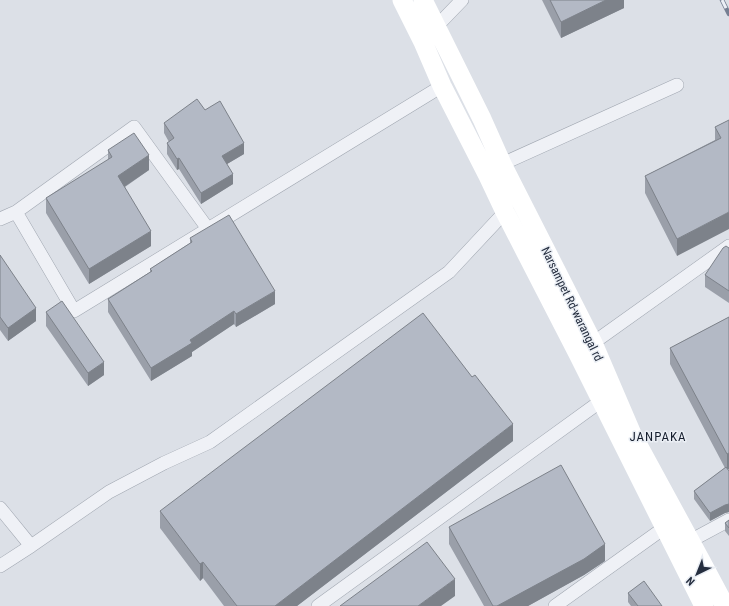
<svg xmlns="http://www.w3.org/2000/svg" width="729" height="606" viewBox="0 0 729 606" font-family="'Roboto Condensed',sans-serif">
<rect width="100%" height="100%" fill="#dce0e7"/>
<g fill="none" stroke-linecap="round" stroke-linejoin="round">
<defs>
<path id="minor" d="M 436,27 L 462,0
M 502,164 L 677,85
M 16,212 L 134,127 L 208,229
M 0,219 L 16,212 L 74,311 L 442,86
M 593,343 L 729,246
M 0,508 L 31,546
M 690,541 L 729,520
M 0,566 L 31,546 L 109,492 L 164,463 L 210,442 L 449,272 L 505,212
M 318,606 L 601,401
M 555,606 L 664,528"/>
</defs>
<use href="#minor" stroke="#a1a7b1" stroke-width="14"/>
<use href="#minor" stroke="#eff1f6" stroke-width="13"/>
<path stroke="#fff" stroke-width="19" d="M 402,0 L 423,42 L 442,86 L 488,176 L 505,212 L 578,354 L 704,606
M 423,0 L 482,119 L 502,164 L 593,343 L 632,434 L 700,559 L 725,606"/>
<defs>
<path id="rail" d="M 722,0 L 729,14"/>
</defs>
<use href="#rail" stroke="#757f92" stroke-width="4.5"/>
<use href="#rail" stroke="#ebeff5" stroke-width="3" stroke-dasharray="9" stroke-linecap="butt"/>
</g>
<path fill="#9a9fa9" d="M 542,0 L 624,0 L 624,8 L 561,38 Z
M 205,110 L 244,154 L 227,164 L 233,184 L 201,204 L 179,169 L 177,170 L 167,154 L 167,143 L 169,142 L 164,133 L 164,123 Z
M 729,120 L 677,256 L 645,193 L 645,176 L 715,140 L 715,127 Z
M 108,150 L 149,170 L 125,187 L 151,246 L 89,284 L 46,213 L 46,198 L 108,160 Z
M 190,238 L 275,304 L 236,327 L 234,324 L 192,352 L 192,356 L 151,381 L 108,312 L 108,299 L 150,272 L 150,269 L 190,243 Z
M 729,248 L 729,303 L 705,287 L 705,275 Z
M 0,255 L 36,321 L 8,341 L 0,330 Z
M 46,312 L 104,375 L 88,386 L 46,326 Z
M 729,317 L 729,469 L 728,469 L 729,471 L 729,512 L 725,513 L 710,521 L 694,499 L 694,491 L 725,468 L 670,364 L 670,348 Z
M 513,441 L 297,606 L 224,606 L 203,578 L 200,581 L 160,528 L 160,511 Z
M 729,520 L 729,536 L 725,531 L 725,523 Z
M 449,527 L 605,561 L 584,575 L 528,606 L 484,606 L 449,544 Z
M 628,593 L 662,606 L 631,606 L 628,602 Z"/>
<path fill="#7d828a" d="M 606,0 L 624,0 L 624,8 L 561,38 L 561,22 Z
M 244,143 L 244,154 L 222,167 L 222,156 Z
M 149,155 L 149,170 L 118,191 L 118,176 Z
M 179,158 L 179,169 L 177,170 L 177,159 Z
M 233,174 L 233,184 L 201,204 L 201,193 Z
M 729,212 L 729,229 L 677,256 L 677,239 Z
M 151,231 L 151,246 L 89,284 L 89,269 Z
M 275,291 L 275,304 L 236,327 L 236,314 Z
M 36,308 L 36,321 L 8,341 L 8,328 Z
M 234,311 L 234,324 L 192,352 L 192,356 L 151,381 L 151,368 L 190,340 Z
M 104,362 L 104,375 L 88,386 L 88,373 Z
M 513,424 L 513,441 L 297,606 L 275,606 Z
M 729,453 L 729,469 L 727,470 L 727,454 Z
M 729,504 L 729,512 L 725,513 L 710,521 L 710,513 L 725,505 Z
M 605,544 L 605,561 L 584,575 L 528,606 L 497,606 Z
M 203,562 L 203,578 L 200,581 L 200,564 Z
M 455,579 L 455,596 L 441,606 L 418,606 Z"/>
<path fill="#b3b9c5" stroke="#7d828a" d="M 550,0 L 606,0 L 561,22 Z
M 197,99 L 205,110 L 220,101 L 244,143 L 222,156 L 233,174 L 201,193 L 179,158 L 177,159 L 167,143 L 174,138 L 164,123 Z
M 729,120 L 729,212 L 677,239 L 645,176 L 721,138 L 715,127 Z
M 134,133 L 149,155 L 118,176 L 151,231 L 89,269 L 46,198 L 112,157 L 108,150 Z
M 229,215 L 275,291 L 236,314 L 234,311 L 190,340 L 192,343 L 151,368 L 108,299 L 152,271 L 150,269 L 192,242 L 190,238 Z
M 726,246 L 729,248 L 729,291 L 705,275 L 723,248 Z
M 0,255 L 36,308 L 8,328 L 0,317 Z
M 62,301 L 104,362 L 88,373 L 46,312 Z
M 423,313 L 472,377 L 475,375 L 513,424 L 275,606 L 237,606 L 203,562 L 200,564 L 160,511 Z
M 729,317 L 729,453 L 727,454 L 670,348 Z
M 561,465 L 605,544 L 584,559 L 497,606 L 493,606 L 449,527 Z
M 726,467 L 729,471 L 729,504 L 725,505 L 710,513 L 694,491 Z
M 729,520 L 729,528 L 725,523 Z
M 427,542 L 455,579 L 418,606 L 340,606 Z
M 644,581 L 662,606 L 638,606 L 628,593 Z"/>
<g text-anchor="middle" stroke-width="3" stroke-linejoin="round" paint-order="stroke">
<g font-size="12" fill="#252e3f" stroke="#ebeff5">
<text transform="translate(572 304) rotate(64)" y="4">Narsampet Rd-warangal rd</text>
</g>
<g font-size="13" letter-spacing="1" fill="#171f2f" stroke="#ebeff5">
<text x="658" y="441">JANPAKA</text>
</g>
</g>
<g transform="translate(697 574) rotate(223)" stroke="#ebeff5" stroke-width="3" paint-order="stroke">
<path d="M0-3L7 15L0 10L-7 15Z" fill="#252e3f"/>
<text y="-6" font-size="11" font-weight="bold" text-anchor="middle" fill="#252e3f">N</text>
</g>
</svg>
